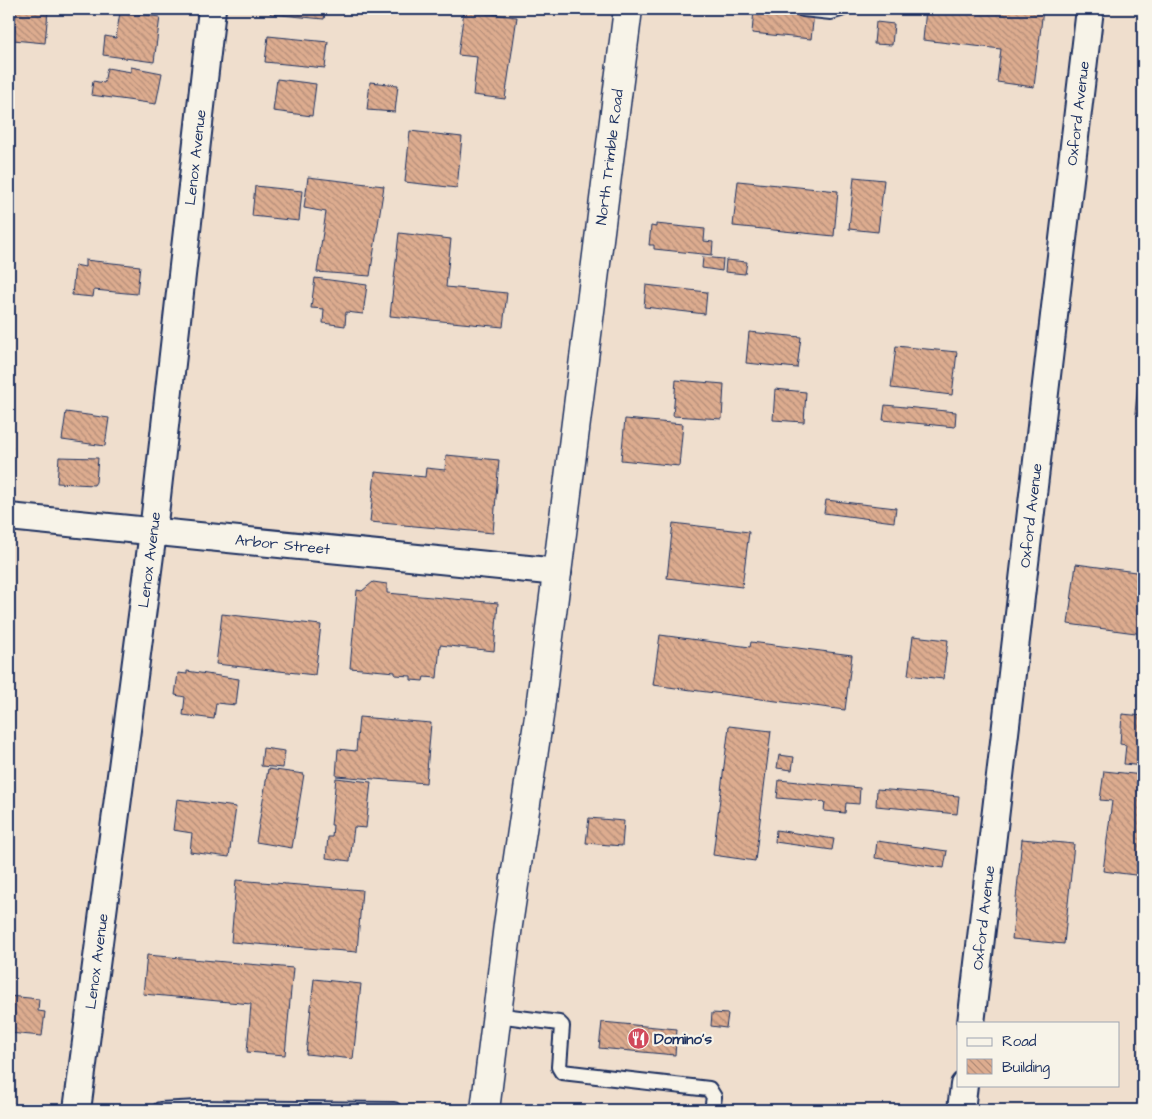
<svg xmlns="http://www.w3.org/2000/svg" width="1152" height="1119" viewBox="0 0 1152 1119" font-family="'Architects Daughter',sans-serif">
<defs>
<pattern id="building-back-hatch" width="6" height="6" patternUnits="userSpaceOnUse" patternTransform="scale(1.25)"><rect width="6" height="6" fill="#ddac8f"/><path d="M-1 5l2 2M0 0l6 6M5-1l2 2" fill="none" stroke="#b28c78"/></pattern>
</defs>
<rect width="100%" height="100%" fill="#efdecd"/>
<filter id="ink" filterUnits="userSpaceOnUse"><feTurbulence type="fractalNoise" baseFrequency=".02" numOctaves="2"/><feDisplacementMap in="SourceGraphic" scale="10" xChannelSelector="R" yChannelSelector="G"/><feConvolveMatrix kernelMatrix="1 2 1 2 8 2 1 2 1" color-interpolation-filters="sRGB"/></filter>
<g filter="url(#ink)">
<path fill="url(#building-back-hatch)" stroke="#1b2f5e" d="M 16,9 L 48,11 L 45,43 L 13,40 Z
M 263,9 L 326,9 L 324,19 L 270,14 L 271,11 Z
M 349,9 L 378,9 L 378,14 L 349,11 Z
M 754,9 L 814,14 L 811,39 L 752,33 Z
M 926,9 L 1043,9 L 1034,87 L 997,82 L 1001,49 L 923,40 Z
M 464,11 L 517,17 L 505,99 L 473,95 L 477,57 L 458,55 Z
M 120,12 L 160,17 L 154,62 L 103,55 L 105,36 L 116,38 Z
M 876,22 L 894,24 L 892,45 L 874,44 Z
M 268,36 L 328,42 L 325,68 L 265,62 Z
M 131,67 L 162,73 L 156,104 L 91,95 L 93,81 L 104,83 L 107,68 L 131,72 Z
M 277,79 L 316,84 L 312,116 L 273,111 Z
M 370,82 L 398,85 L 395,112 L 367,110 Z
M 410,131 L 462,137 L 457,188 L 405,182 Z
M 308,177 L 384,186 L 370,276 L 317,272 L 326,212 L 304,208 Z
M 854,177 L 884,180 L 878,232 L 849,229 Z
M 738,181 L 838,191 L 834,236 L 733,226 Z
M 255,186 L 302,191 L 299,221 L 252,216 Z
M 656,224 L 705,229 L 704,241 L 713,242 L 712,255 L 654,249 L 654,245 L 649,245 L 651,226 L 656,227 Z
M 399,233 L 451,239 L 446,287 L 507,293 L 503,327 L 390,316 Z
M 703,257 L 723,259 L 722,271 L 702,268 Z
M 85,260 L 140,266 L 137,294 L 94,290 L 93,297 L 72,295 L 75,265 L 85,267 Z
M 726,260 L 747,262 L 745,274 L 725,272 Z
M 315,278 L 367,285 L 363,314 L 346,312 L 345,326 L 323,323 L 324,309 L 311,308 Z
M 646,285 L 707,292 L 705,314 L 644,307 Z
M 749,332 L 801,337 L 797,368 L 746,363 Z
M 896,346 L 957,352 L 952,395 L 891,388 Z
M 1139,374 L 1143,374 L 1143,414 L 1135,413 Z
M 676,380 L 724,384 L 722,419 L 673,416 Z
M 775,389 L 806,392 L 804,422 L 773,420 Z
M 885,405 L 956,412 L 955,427 L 883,420 Z
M 66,412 L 109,418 L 105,446 L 62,440 Z
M 625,419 L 683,424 L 679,466 L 621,460 Z
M 9,446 L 12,446 L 9,466 Z
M 446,455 L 499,460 L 493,533 L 370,522 L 375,472 L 425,477 L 426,468 L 445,470 Z
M 59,457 L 98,458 L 96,482 L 94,485 L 57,483 Z
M 826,500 L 896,508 L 894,522 L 824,513 Z
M 673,523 L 749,532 L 742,587 L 667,578 Z
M 1076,564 L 1143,573 L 1143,634 L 1068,624 Z
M 373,582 L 387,584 L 387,593 L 498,603 L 494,651 L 440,645 L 437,678 L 424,677 L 423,681 L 411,680 L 411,676 L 395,675 L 395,672 L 350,668 L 357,590 L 362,591 Z
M 222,614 L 321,625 L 315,675 L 216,664 Z
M 660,635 L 750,647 L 751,642 L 852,655 L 845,710 L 653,685 Z
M 913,636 L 948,640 L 943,679 L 908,675 Z
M 187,671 L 239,679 L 236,705 L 216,703 L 214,719 L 183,715 L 185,697 L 175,695 L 178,673 L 187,674 Z
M 1122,714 L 1143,716 L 1143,766 L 1124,764 L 1126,745 L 1120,744 Z
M 359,717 L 431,723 L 426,783 L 336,776 L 338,749 L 356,751 Z
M 729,726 L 771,731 L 755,861 L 713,855 Z
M 263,748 L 285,751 L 283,768 L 261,766 Z
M 779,755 L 794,757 L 792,770 L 777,768 Z
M 268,769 L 304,774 L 292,848 L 256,842 Z
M 1104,771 L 1143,775 L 1143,876 L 1103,871 L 1112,801 L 1100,800 Z
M 336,778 L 371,782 L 366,828 L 354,827 L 350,861 L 326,858 L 328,837 L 332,837 L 333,825 L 331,825 Z
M 779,780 L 860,788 L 859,804 L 846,803 L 845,813 L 824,811 L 825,802 L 777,798 Z
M 877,789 L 959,796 L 957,814 L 876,806 Z
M 177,799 L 236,807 L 229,857 L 190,852 L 192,833 L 173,830 Z
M 589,818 L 624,821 L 622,846 L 586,843 Z
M 776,830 L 834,839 L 832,850 L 775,842 Z
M 1022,839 L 1074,844 L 1064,944 L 1012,939 Z
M 877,841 L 947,851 L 944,868 L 875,858 Z
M 236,880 L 362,890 L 357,952 L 231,942 Z
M 147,955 L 293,968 L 285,1055 L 247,1052 L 251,1004 L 143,994 Z
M 314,979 L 361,984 L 353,1059 L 306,1054 Z
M 9,996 L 39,999 L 38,1011 L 45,1012 L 42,1036 L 9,1033 Z
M 712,1013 L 728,1014 L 726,1028 L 711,1026 Z
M 602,1022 L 677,1029 L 675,1055 L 599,1048 Z"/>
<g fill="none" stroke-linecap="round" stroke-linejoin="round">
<defs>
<path id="lane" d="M 803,9 L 831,12 L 841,9
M 496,1015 L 559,1023 L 562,1026 L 559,1067 L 562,1072 L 709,1089 L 714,1097 L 712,1110
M 160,1110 L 198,1108 L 394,1110"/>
<g id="street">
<path id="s1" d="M 9,517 L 558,572"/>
<path id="s2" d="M 971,1023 L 1090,9"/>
<path id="s3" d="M 77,1110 L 153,532 L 212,9"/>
<path d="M 961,1110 L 964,1085"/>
</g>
<g id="secondary">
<path id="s4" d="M 485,1110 L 508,925 L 539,716 L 628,9"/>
</g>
</defs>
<use href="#lane" stroke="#1b2f5e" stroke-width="18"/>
<use href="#street" stroke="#1b2f5e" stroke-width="30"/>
<use href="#secondary" stroke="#1b2f5e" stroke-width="31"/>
<use href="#lane" stroke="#f7f3e8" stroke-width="14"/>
<use href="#street" stroke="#f7f3e8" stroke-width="26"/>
<use href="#secondary" stroke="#f7f3e8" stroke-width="28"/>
</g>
</g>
<defs>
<symbol id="restaurant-disc" viewBox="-11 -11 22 22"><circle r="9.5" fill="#d1495b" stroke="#f7f3e8"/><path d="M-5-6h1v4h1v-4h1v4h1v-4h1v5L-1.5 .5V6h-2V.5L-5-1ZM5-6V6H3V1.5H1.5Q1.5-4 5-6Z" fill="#fff"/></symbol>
</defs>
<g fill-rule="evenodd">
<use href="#restaurant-disc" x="626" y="1026" width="25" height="25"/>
</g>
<g text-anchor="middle" stroke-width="4.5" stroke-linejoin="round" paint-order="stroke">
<g font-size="15" fill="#1b2f5e" stroke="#f7f3e8">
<text dy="5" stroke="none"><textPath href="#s2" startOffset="916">Oxford Avenue</textPath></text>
<text dy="5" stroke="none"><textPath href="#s4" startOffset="961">North Trimble Road</textPath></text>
<text dy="5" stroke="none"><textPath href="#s3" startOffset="960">Lenox Avenue</textPath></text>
<text dy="5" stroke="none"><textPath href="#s2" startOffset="511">Oxford Avenue</textPath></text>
<text dy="5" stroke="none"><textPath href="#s1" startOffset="275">Arbor Street</textPath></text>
<text dy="5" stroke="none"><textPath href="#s3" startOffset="555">Lenox Avenue</textPath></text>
<text dy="5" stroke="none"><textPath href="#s2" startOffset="106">Oxford Avenue</textPath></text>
<text dy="5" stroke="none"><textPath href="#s3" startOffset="150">Lenox Avenue</textPath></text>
</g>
<g font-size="15" font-weight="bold" fill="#1b2f5e" stroke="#f7f3e8" text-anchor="start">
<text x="654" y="1044">Domino's</text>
</g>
</g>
<rect width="1152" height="1119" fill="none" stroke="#f7f3e8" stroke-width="30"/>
<rect x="15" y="15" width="1122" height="1089" fill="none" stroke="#1b2f5e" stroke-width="2" filter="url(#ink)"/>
<rect x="957" y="1022" width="162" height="65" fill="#f7f3e8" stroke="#9fa5b1"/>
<rect x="967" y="1038" width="25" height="8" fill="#f7f3e8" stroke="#9fa5b1"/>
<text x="1002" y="1046" font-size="15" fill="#1b2f5e">Road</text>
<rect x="967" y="1059" width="25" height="15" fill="url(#building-back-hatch)" stroke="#9fa5b1"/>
<text x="1002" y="1072" font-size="15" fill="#1b2f5e">Building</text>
</svg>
